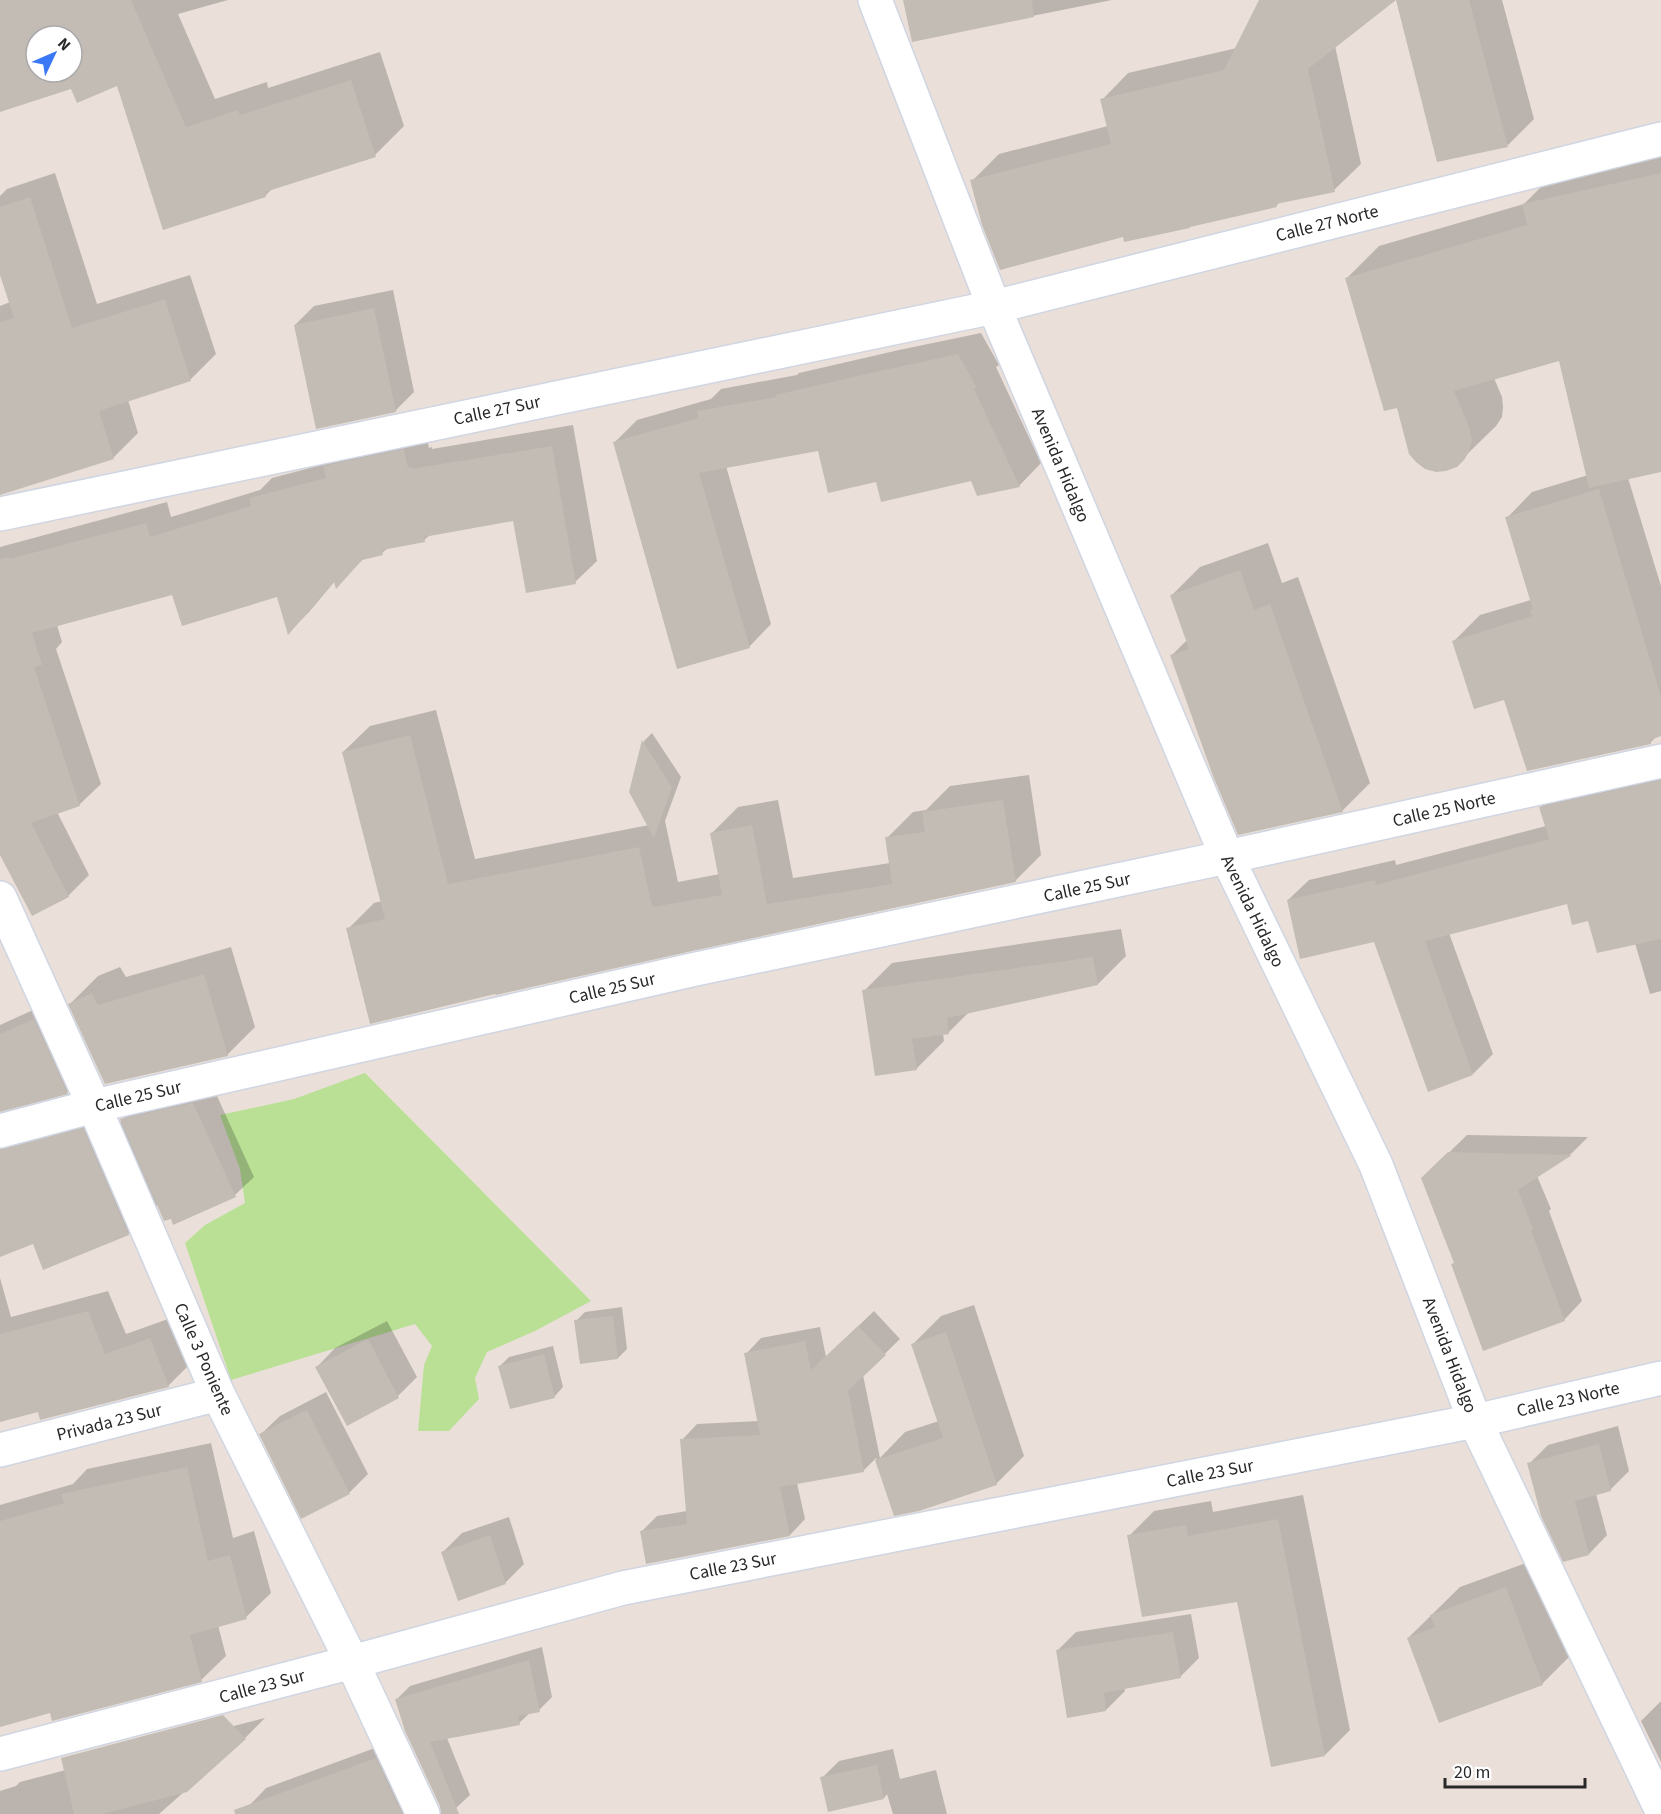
<svg xmlns="http://www.w3.org/2000/svg" width="1661" height="1814" viewBox="0 0 1661 1814" font-family="'Source Sans 3',sans-serif">
<rect width="100%" height="100%" fill="#eae0d9"/>
<path fill="#bae096" d="M 365,1073 L 591,1301 L 535,1331 L 487,1352 L 475,1378 L 479,1399 L 449,1431 L 418,1431 L 424,1365 L 432,1346 L 415,1324 L 231,1380 L 185,1243 L 205,1225 L 245,1203 L 240,1169 L 220,1115 L 294,1099 Z"/>
<path fill="#0003" fill-rule="evenodd" d="M 0,0 L 228,0 L 178,14 L 215,99 L 267,82 L 268,88 L 380,52 L 404,126 L 375,155 L 273,188 L 265,196 L 118,84 L 72,87 L 0,98 ZM 36,36 L 72,36 L 72,72 L 36,72 Z
M 905,0 L 1112,0 L 913,40 Z
M 1267,0 L 1395,0 L 1335,46 L 1361,164 L 1334,190 L 1280,202 L 1276,206 L 1125,236 L 972,181 L 999,154 L 1108,126 L 1102,100 L 1128,73 L 1237,48 Z
M 1398,0 L 1502,0 L 1534,119 L 1508,145 Z
M 1661,153 L 1661,470 L 1628,478 L 1661,586 L 1661,734 L 1657,736 L 1650,743 L 1505,698 L 1454,641 L 1480,615 L 1531,600 L 1507,518 L 1532,492 L 1588,475 L 1560,359 L 1494,378 L 1502,397 L 1503,407 L 1502,417 L 1496,426 L 1456,465 L 1398,406 L 1347,278 L 1379,246 L 1524,204 L 1556,172 Z
M 55,173 L 97,304 L 190,275 L 216,354 L 191,379 L 128,400 L 138,433 L 113,458 L 0,494 L 0,306 L 10,302 L 0,270 L 0,196 L 7,189 Z
M 393,290 L 414,392 L 395,411 L 295,325 L 314,306 Z
M 981,333 L 999,365 L 996,367 L 1041,463 L 1019,486 L 972,479 L 877,480 L 819,449 L 726,466 L 771,624 L 749,647 L 615,442 L 637,420 L 711,399 L 721,389 L 797,375 L 799,373 L 899,350 Z
M 573,425 L 597,561 L 575,582 L 514,519 L 430,535 L 424,540 L 389,547 L 382,553 L 364,558 L 337,586 L 335,581 L 309,612 L 289,632 L 278,595 L 173,593 L 57,625 L 62,642 L 56,649 L 101,784 L 79,805 L 57,812 L 89,875 L 68,896 L 0,851 L 0,547 L 167,502 L 171,517 L 260,490 L 272,478 L 329,463 L 346,445 L 425,429 L 429,448 L 432,447 L 432,449 Z
M 1268,543 L 1282,583 L 1298,577 L 1370,783 L 1342,811 L 1172,655 L 1187,640 L 1172,595 L 1200,567 Z
M 436,710 L 475,859 L 649,825 L 631,792 L 644,741 L 652,733 L 681,777 L 665,821 L 678,882 L 720,874 L 711,834 L 738,807 L 778,800 L 793,878 L 890,863 L 887,838 L 913,812 L 926,810 L 950,786 L 1029,775 L 1041,855 L 1015,881 L 692,949 L 348,929 L 374,903 L 382,901 L 343,752 L 370,726 Z
M 1661,765 L 1661,991 L 1650,994 L 1635,943 L 1590,920 L 1568,902 L 1449,933 L 1493,1054 L 1473,1074 L 1375,941 L 1288,900 L 1309,880 L 1395,860 L 1396,865 L 1546,826 L 1540,808 L 1561,787 Z
M 1121,929 L 1126,956 L 1098,984 L 970,1011 L 949,1032 L 943,1033 L 944,1041 L 916,1069 L 864,991 L 892,963 Z
M 231,947 L 255,1027 L 227,1055 L 70,1004 L 98,976 L 120,967 L 126,977 Z
M 53,1001 L 86,1073 L 67,1092 L 0,1110 L 0,1025 Z
M 212,1085 L 254,1177 L 235,1195 L 174,1223 L 171,1217 L 158,1204 L 128,1234 L 0,1155 L 0,1148 L 26,1122 L 111,1101 L 120,1122 L 141,1101 Z
M 1467,1135 L 1588,1137 L 1572,1153 L 1537,1176 L 1551,1209 L 1549,1211 L 1582,1301 L 1564,1320 L 1423,1178 Z
M 0,1278 L 11,1317 L 108,1291 L 126,1334 L 171,1318 L 189,1365 L 168,1386 L 39,1410 L 0,1420 Z
M 974,1305 L 1024,1456 L 996,1484 L 895,1514 L 876,1458 L 864,1470 L 797,1483 L 805,1519 L 790,1535 L 641,1532 L 657,1516 L 687,1511 L 682,1440 L 697,1424 L 759,1421 L 746,1354 L 761,1338 L 820,1327 L 826,1357 L 874,1311 L 900,1339 L 863,1375 L 880,1458 L 905,1432 L 939,1421 L 913,1344 L 941,1316 Z
M 622,1307 L 627,1349 L 618,1358 L 576,1321 L 585,1312 Z
M 387,1321 L 417,1377 L 398,1396 L 347,1424 L 317,1367 L 335,1348 Z
M 553,1346 L 563,1387 L 554,1397 L 500,1366 L 509,1357 Z
M 326,1392 L 368,1474 L 349,1493 L 261,1434 L 280,1416 Z
M 1618,1426 L 1629,1471 L 1610,1490 L 1596,1494 L 1607,1535 L 1589,1554 L 1529,1464 L 1548,1445 Z
M 211,1443 L 233,1538 L 254,1531 L 271,1593 L 246,1617 L 218,1625 L 226,1656 L 201,1680 L 51,1711 L 0,1725 L 0,1505 L 73,1484 L 87,1469 Z
M 1303,1495 L 1350,1730 L 1325,1755 L 1239,1601 L 1129,1536 L 1154,1511 L 1211,1501 L 1213,1512 Z
M 509,1517 L 524,1564 L 505,1583 L 443,1552 L 462,1533 Z
M 1534,1560 L 1570,1656 L 1542,1684 L 1408,1638 L 1460,1587 Z
M 1191,1614 L 1199,1658 L 1180,1677 L 1124,1687 L 1125,1691 L 1106,1710 L 1057,1651 L 1076,1632 Z
M 542,1647 L 552,1697 L 539,1710 L 531,1712 L 519,1723 L 447,1738 L 470,1795 L 456,1808 L 441,1806 L 397,1699 L 410,1686 Z
M 1660,1702 L 1661,1702 L 1661,1762 L 1641,1721 Z
M 265,1718 L 244,1739 L 159,1814 L 0,1814 L 0,1791 L 16,1786 L 20,1782 Z
M 394,1741 L 423,1814 L 252,1814 L 249,1806 L 266,1788 Z
M 893,1749 L 900,1779 L 936,1770 L 947,1814 L 893,1814 L 887,1794 L 884,1798 L 822,1778 L 839,1761 Z"/>
<path fill="#c2bcb5" fill-rule="evenodd" d="M 0,0 L 131,0 L 186,127 L 238,110 L 240,115 L 351,80 L 376,157 L 265,192 L 266,197 L 163,230 L 117,86 L 77,103 L 71,89 L 0,112 ZM 36,36 L 72,36 L 72,72 L 36,72 Z
M 903,0 L 1032,0 L 1034,17 L 912,42 Z
M 1259,0 L 1469,0 L 1508,147 L 1437,162 L 1396,0 L 1308,69 L 1335,192 L 1276,204 L 1277,207 L 1190,227 L 1190,228 L 1124,242 L 1123,237 L 1000,270 L 982,225 L 970,180 L 1111,144 L 1100,99 L 1224,70 Z
M 1661,173 L 1661,472 L 1589,488 L 1559,361 L 1454,391 L 1470,429 L 1472,440 L 1470,450 L 1464,460 L 1457,467 L 1446,471 L 1436,472 L 1425,469 L 1416,462 L 1409,454 L 1397,408 L 1384,411 L 1345,278 L 1527,225 L 1522,204 Z
M 30,197 L 72,328 L 165,299 L 191,381 L 99,411 L 114,459 L 0,495 L 0,322 L 14,318 L 0,275 L 0,207 Z
M 374,308 L 396,412 L 316,429 L 294,325 Z
M 958,354 L 977,388 L 974,389 L 1020,487 L 977,496 L 971,481 L 881,502 L 876,482 L 828,493 L 818,451 L 699,473 L 750,648 L 677,669 L 613,442 L 698,418 L 697,411 L 776,397 L 775,395 L 875,372 Z
M 552,446 L 576,584 L 526,593 L 513,521 L 424,537 L 425,542 L 382,550 L 383,555 L 362,560 L 336,589 L 334,582 L 288,635 L 277,597 L 182,626 L 172,595 L 32,633 L 42,665 L 34,667 L 80,806 L 31,823 L 69,897 L 32,916 L 0,855 L 0,559 L 9,557 L 9,559 L 146,523 L 150,537 L 251,506 L 249,498 L 326,478 L 323,466 L 404,449 L 408,468 L 411,467 L 411,469 Z
M 1599,489 L 1661,696 L 1661,736 L 1650,740 L 1651,744 L 1527,771 L 1504,700 L 1474,709 L 1452,641 L 1532,616 L 1530,610 L 1533,610 L 1505,517 Z
M 1240,570 L 1254,610 L 1270,604 L 1343,812 L 1238,835 L 1213,776 L 1170,655 L 1189,649 L 1170,595 Z
M 410,735 L 448,884 L 639,847 L 652,907 L 722,895 L 710,833 L 752,825 L 767,904 L 892,884 L 885,837 L 925,832 L 922,812 L 1003,800 L 1016,882 L 692,951 L 496,995 L 495,994 L 370,1024 L 346,928 L 385,919 L 342,752 Z
M 642,740 L 672,787 L 654,838 L 629,792 Z
M 1661,780 L 1661,939 L 1597,953 L 1588,921 L 1572,925 L 1567,904 L 1425,941 L 1473,1075 L 1428,1092 L 1374,942 L 1300,959 L 1287,900 L 1375,880 L 1376,885 L 1549,839 L 1539,807 Z
M 1093,957 L 1098,985 L 947,1018 L 949,1034 L 912,1039 L 917,1070 L 875,1076 L 862,990 Z
M 204,974 L 228,1056 L 105,1084 L 68,1004 L 92,993 L 98,1005 Z
M 34,1019 L 68,1094 L 0,1112 L 0,1034 Z
M 193,1103 L 236,1197 L 173,1225 L 171,1219 L 164,1221 L 120,1119 Z
M 83,1128 L 129,1235 L 43,1270 L 33,1244 L 0,1257 L 0,1149 Z
M 1448,1152 L 1572,1155 L 1518,1190 L 1533,1229 L 1531,1230 L 1565,1321 L 1483,1351 L 1451,1264 L 1454,1263 L 1421,1178 Z
M 88,1311 L 105,1354 L 150,1338 L 169,1387 L 40,1420 L 38,1412 L 0,1422 L 0,1334 Z
M 613,1316 L 618,1359 L 580,1364 L 574,1320 Z
M 858,1326 L 886,1355 L 848,1391 L 864,1472 L 780,1487 L 790,1536 L 646,1564 L 640,1531 L 687,1524 L 680,1439 L 760,1435 L 744,1353 L 805,1341 L 811,1370 Z
M 946,1332 L 997,1485 L 919,1511 L 894,1516 L 875,1460 L 943,1438 L 911,1344 Z
M 368,1339 L 399,1398 L 347,1426 L 315,1367 Z
M 544,1354 L 555,1398 L 510,1409 L 498,1366 Z
M 307,1410 L 350,1494 L 301,1519 L 259,1434 Z
M 1599,1444 L 1611,1491 L 1575,1501 L 1589,1555 L 1563,1562 L 1541,1516 L 1527,1463 Z
M 187,1467 L 208,1561 L 230,1555 L 247,1619 L 190,1635 L 202,1682 L 52,1721 L 50,1713 L 0,1727 L 0,1521 L 64,1503 L 61,1494 Z
M 1278,1519 L 1325,1756 L 1271,1767 L 1237,1602 L 1142,1617 L 1127,1535 L 1186,1525 L 1188,1536 Z
M 490,1535 L 506,1584 L 458,1601 L 441,1552 Z
M 1506,1587 L 1543,1685 L 1439,1723 L 1407,1638 L 1435,1627 L 1430,1615 Z
M 1173,1632 L 1181,1678 L 1104,1693 L 1106,1711 L 1067,1718 L 1056,1650 Z
M 529,1660 L 540,1712 L 518,1716 L 520,1725 L 430,1742 L 459,1814 L 441,1814 L 440,1806 L 405,1731 L 395,1699 Z
M 223,1715 L 246,1739 L 187,1792 L 103,1814 L 74,1814 L 61,1758 Z
M 376,1758 L 402,1814 L 235,1814 L 234,1810 Z
M 877,1765 L 884,1799 L 828,1812 L 820,1777 Z"/>
<g fill="none" stroke-linecap="round" stroke-linejoin="round">
<defs>
<path id="minor" d="M 875,0 L 994,307 L 1227,857
M 0,514 L 994,307 L 1661,139
M 0,898 L 94,1106 L 218,1394 L 352,1662 L 423,1814
M 0,1450 L 218,1394
M 0,1754 L 352,1662 L 623,1588 L 1475,1421 L 1661,1378"/>
<path id="tertiary" d="M 1227,857 L 1376,1165 L 1475,1421 L 1661,1809
M 0,1131 L 94,1106 L 696,969 L 1227,857 L 1661,761"/>
</defs>
<use href="#minor" stroke="#cfd5e1" stroke-width="36"/>
<use href="#tertiary" stroke="#cfd5e1" stroke-width="36"/>
<use href="#minor" stroke="#fff" stroke-width="33"/>
<use href="#tertiary" stroke="#fff" stroke-width="33"/>
</g>
<g text-anchor="middle" stroke-width="4.5" stroke-linejoin="round" paint-order="stroke">
<g font-size="18" fill="#282828" stroke="#fff">
<text transform="translate(1327 223) rotate(-14)" y="6">Calle 27 Norte</text>
<text transform="translate(497 410) rotate(-12)" y="6">Calle 27 Sur</text>
<text transform="translate(1061 465) rotate(67)" y="6">Avenida Hidalgo</text>
<text transform="translate(1444 809) rotate(-13)" y="6">Calle 25 Norte</text>
<text transform="translate(1087 887) rotate(-12)" y="6">Calle 25 Sur</text>
<text transform="translate(1253 911) rotate(64)" y="6">Avenida Hidalgo</text>
<text transform="translate(612 988) rotate(-13)" y="6">Calle 25 Sur</text>
<text transform="translate(138 1096) rotate(-13)" y="6">Calle 25 Sur</text>
<text transform="translate(1450 1355) rotate(69)" y="6">Avenida Hidalgo</text>
<text transform="translate(204 1359) rotate(66)" y="6">Calle 3 Poniente</text>
<text transform="translate(1568 1399) rotate(-13)" y="6">Calle 23 Norte</text>
<text transform="translate(109 1422) rotate(-14)" y="6">Privada 23 Sur</text>
<text transform="translate(1210 1473) rotate(-11)" y="6">Calle 23 Sur</text>
<text transform="translate(733 1566) rotate(-11)" y="6">Calle 23 Sur</text>
<text transform="translate(262 1686) rotate(-15)" y="6">Calle 23 Sur</text>
</g>
</g>
<g transform="translate(54 54) rotate(46)"><circle r="28" fill="#ffffff" stroke="#a9a9a9" stroke-width="1.5"/>
<path d="M0-4.5L10 22L0 15L-10 22Z" fill="#3b78f5"/>
<text y="-9" font-size="16" font-weight="bold" text-anchor="middle" fill="#282828">N</text>
</g>
<path d="M1445 1778v9h140v-9" fill="none" stroke="#282828" stroke-width="3"/>
<text x="1454" y="1778" font-size="18" fill="#282828" stroke="#ffffff" stroke-width="4.5" paint-order="stroke">20 m</text>
</svg>
